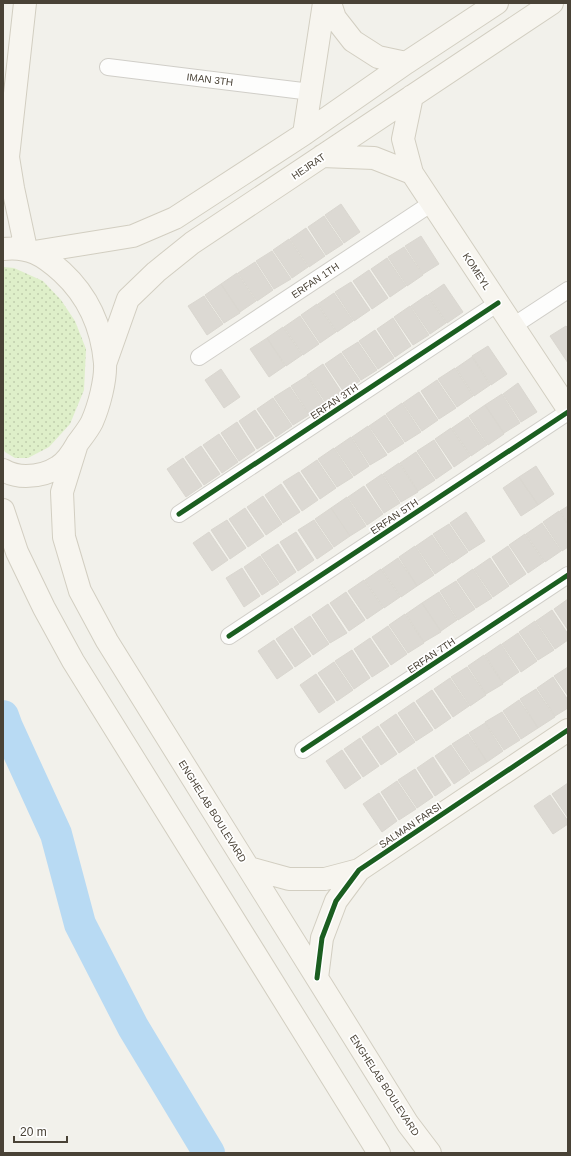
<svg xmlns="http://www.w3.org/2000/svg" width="571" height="1156" viewBox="0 0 571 1156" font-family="Helvetica,sans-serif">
<defs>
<pattern id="grass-dots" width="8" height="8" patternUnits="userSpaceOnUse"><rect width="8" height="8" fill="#deefc9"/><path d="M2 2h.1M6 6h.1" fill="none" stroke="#c0cead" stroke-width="1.8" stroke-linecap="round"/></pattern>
</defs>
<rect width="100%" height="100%" fill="#f2f1eb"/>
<path fill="url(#grass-dots)" d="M 3,267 L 14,268 L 43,281 L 61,300 L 75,321 L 86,349 L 84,390 L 70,424 L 49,447 L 28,458 L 15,458 L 5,452 L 3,448 Z"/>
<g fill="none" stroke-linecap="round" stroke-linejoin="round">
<path stroke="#b8daf3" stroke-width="32" d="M 3,716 L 7,727 L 56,834 L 80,924 L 133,1027 L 209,1153"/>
</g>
<path fill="#dcd9d3" stroke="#dad7d0" d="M 341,204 L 360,232 L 344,243 L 325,215 Z
M 324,216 L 343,244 L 326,255 L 308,227 Z
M 306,228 L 325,256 L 309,267 L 290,239 Z
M 421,236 L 439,264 L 423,274 L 405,246 Z
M 289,239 L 308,267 L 292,278 L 273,250 Z
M 404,247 L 423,275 L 407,286 L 388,257 Z
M 272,251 L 291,279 L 274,289 L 256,261 Z
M 387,258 L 406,286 L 390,297 L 371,269 Z
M 255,262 L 273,290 L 257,301 L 238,273 Z
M 369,270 L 388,298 L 372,309 L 353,281 Z
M 237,273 L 256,301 L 240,312 L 221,284 Z
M 351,282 L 370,310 L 354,321 L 335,292 Z
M 221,284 L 240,313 L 224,323 L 205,295 Z
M 444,284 L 463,312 L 447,323 L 428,295 Z
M 334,293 L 353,321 L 337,332 L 318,304 Z
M 427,295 L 446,323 L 430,334 L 411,306 Z
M 204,296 L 223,324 L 207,335 L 188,306 Z
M 317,304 L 336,332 L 320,343 L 301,315 Z
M 410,306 L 429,335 L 413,345 L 394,317 Z
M 300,316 L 319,344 L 303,355 L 284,327 Z
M 393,318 L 411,346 L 395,357 L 377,329 Z
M 566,326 L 568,328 L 568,363 L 550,336 Z
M 283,327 L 302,355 L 286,366 L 267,338 Z
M 375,330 L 394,358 L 378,369 L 359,341 Z
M 267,338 L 285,366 L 269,377 L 250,349 Z
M 358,342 L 377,370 L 361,380 L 342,352 Z
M 488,346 L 507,374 L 491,385 L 472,356 Z
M 341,353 L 360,381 L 344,392 L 325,364 Z
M 472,357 L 490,385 L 474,396 L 456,368 Z
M 323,364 L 342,393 L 326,403 L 307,375 Z
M 455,368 L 473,396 L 457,407 L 438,379 Z
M 221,369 L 240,397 L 224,408 L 205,380 Z
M 307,376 L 325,404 L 309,414 L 291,386 Z
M 437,380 L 456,408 L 439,419 L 421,391 Z
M 518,383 L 537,412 L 521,422 L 503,394 Z
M 290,387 L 309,415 L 293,425 L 274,397 Z
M 419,392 L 438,420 L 422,431 L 403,403 Z
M 502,394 L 520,423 L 504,433 L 485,405 Z
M 273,398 L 292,426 L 276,437 L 257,409 Z
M 402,403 L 421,432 L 405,442 L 386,414 Z
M 485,405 L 504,434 L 488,445 L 469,416 Z
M 255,410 L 274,438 L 257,449 L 239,421 Z
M 385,415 L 404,443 L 388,453 L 369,426 Z
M 468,417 L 487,445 L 471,456 L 452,428 Z
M 237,422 L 255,450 L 239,461 L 221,433 Z
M 368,426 L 387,455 L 370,465 L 352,437 Z
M 451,428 L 470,456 L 454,467 L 435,439 Z
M 219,434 L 238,462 L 222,473 L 203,445 Z
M 351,437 L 369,466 L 354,476 L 335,448 Z
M 434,440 L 452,468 L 436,479 L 417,451 Z
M 201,446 L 220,474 L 204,485 L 185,457 Z
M 334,448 L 353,477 L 337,487 L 318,459 Z
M 416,452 L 435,480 L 418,491 L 400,463 Z
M 183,458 L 202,486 L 186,497 L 167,469 Z
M 317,460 L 336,488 L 320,499 L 301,471 Z
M 399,463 L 418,492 L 401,502 L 383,474 Z
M 536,466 L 554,494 L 538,505 L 519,477 Z
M 299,472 L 318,500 L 302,511 L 283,482 Z
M 382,474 L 400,503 L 384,513 L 366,485 Z
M 519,477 L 538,505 L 521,516 L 503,488 Z
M 281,484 L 300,512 L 283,523 L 265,495 Z
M 364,486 L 383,514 L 367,525 L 348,497 Z
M 263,496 L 282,524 L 266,535 L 247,507 Z
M 347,497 L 366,526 L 350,536 L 331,508 Z
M 568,506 L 568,524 L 560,511 Z
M 245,508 L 264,536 L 248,547 L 229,519 Z
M 331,508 L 350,536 L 334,547 L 315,519 Z
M 559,511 L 568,525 L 568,547 L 562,551 L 543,522 Z
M 466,512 L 485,541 L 469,551 L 450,523 Z
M 227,520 L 246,548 L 230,559 L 211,530 Z
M 314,520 L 333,548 L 317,559 L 298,530 Z
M 542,523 L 561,551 L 545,562 L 526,534 Z
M 449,524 L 468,552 L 452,563 L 433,534 Z
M 209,532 L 228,560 L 212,571 L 193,543 Z
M 296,532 L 314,560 L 298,571 L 280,542 Z
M 525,534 L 544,562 L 528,573 L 509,545 Z
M 432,535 L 451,563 L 435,574 L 416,546 Z
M 278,544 L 296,572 L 280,583 L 261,555 Z
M 415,546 L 434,575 L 417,586 L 399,557 Z
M 508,546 L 526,574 L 510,585 L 492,557 Z
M 260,556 L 279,584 L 262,595 L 244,567 Z
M 398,558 L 417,586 L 401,597 L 382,569 Z
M 490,558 L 509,586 L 493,597 L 474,569 Z
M 242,568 L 260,596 L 244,607 L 226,578 Z
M 381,569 L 400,597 L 384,608 L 365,580 Z
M 473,569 L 492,598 L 476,608 L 457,580 Z
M 364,580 L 383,608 L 367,619 L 348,591 Z
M 456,581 L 475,609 L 458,620 L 440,591 Z
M 346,592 L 365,620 L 349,631 L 330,603 Z
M 439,592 L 457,620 L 441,631 L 422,603 Z
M 568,599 L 568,630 L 554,609 Z
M 422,603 L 441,632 L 424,642 L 406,614 Z
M 328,604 L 347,633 L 330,643 L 312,615 Z
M 552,610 L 568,634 L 568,640 L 555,649 L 536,621 Z
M 405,614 L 424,643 L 408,653 L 389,625 Z
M 310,616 L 329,644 L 313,655 L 294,627 Z
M 535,621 L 554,650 L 538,660 L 519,632 Z
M 388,626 L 407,654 L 391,665 L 372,637 Z
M 292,628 L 311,656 L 295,667 L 276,639 Z
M 518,633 L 537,661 L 521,672 L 502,644 Z
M 370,638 L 389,666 L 372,677 L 354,649 Z
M 274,640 L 293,668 L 277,679 L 258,651 Z
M 501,644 L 519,672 L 503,683 L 485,655 Z
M 352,650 L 370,678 L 354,689 L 335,661 Z
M 484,655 L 503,684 L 486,694 L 468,666 Z
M 334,662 L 353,690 L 337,701 L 318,673 Z
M 467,667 L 486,695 L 470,706 L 451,677 Z
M 568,667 L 568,696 L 554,676 Z
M 316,674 L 335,702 L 319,713 L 300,685 Z
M 553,677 L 568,700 L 568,708 L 555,716 L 537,688 Z
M 450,678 L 469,706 L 453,717 L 434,689 Z
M 536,689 L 555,717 L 538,728 L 520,699 Z
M 432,690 L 451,718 L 435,729 L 416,701 Z
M 519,700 L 538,728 L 521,739 L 503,711 Z
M 414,702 L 433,730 L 416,741 L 398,713 Z
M 502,712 L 520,740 L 504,750 L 485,722 Z
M 396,714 L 415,742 L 399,753 L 380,725 Z
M 485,723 L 503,751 L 487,762 L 469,733 Z
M 378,726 L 397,754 L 381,765 L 362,737 Z
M 468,734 L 487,762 L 471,772 L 452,744 Z
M 360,738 L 379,766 L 363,777 L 344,749 Z
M 451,745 L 470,773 L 454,784 L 435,756 Z
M 342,750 L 361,778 L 345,789 L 326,761 Z
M 433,757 L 451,785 L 435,796 L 417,768 Z
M 415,769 L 433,797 L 417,808 L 398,780 Z
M 397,781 L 416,809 L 399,820 L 381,792 Z
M 568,783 L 568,818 L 552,794 Z
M 379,793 L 397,821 L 382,832 L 363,804 Z
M 550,795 L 568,821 L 568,824 L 553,834 L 534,806 Z"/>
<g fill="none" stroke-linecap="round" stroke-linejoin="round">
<defs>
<path id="street" d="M 108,67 L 311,92
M 513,326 L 568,290
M 199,357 L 432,203
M 179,514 L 498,303
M 229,636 L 568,412
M 303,750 L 568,575"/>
<path id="secondary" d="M 25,3 L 8,157 L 13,188 L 26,249
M 330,3 L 335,18 L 353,41 L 378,57 L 406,63
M 412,96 L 403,139 L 412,173 L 568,409
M 304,134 L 324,3
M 322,156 L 374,158 L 412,173
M 3,249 C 29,246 43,255 62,272 C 88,296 102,328 105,363 C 106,380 99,406 92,422 C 88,430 82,437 77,444 C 72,453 66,462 58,467 C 49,473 37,476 26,476 C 18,476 10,474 3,470
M 34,252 L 133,236 L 175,218 L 304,134 L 406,63 L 497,3
M 105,364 L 128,299 L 156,272 L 192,243 L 552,3
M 76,447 L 62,492 L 64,537 L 80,591 L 107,641 L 408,1124 L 430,1153
M 3,510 L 17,552 L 44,608 L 73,661 L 379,1153
M 249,868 L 289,879 L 325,879 L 359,870
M 317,978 L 322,938 L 336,901 L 359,870 L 568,730"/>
</defs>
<use href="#street" stroke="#d0cec8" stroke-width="18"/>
<use href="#secondary" stroke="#d2cec1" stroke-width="24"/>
<use href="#street" stroke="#fdfdfc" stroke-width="16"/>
<use href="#secondary" stroke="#f7f5ef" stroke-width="22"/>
<defs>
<path id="cycleway" d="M 179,514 L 498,303
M 229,636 L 568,412
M 303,750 L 568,575
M 317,978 L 322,938 L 336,901 L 359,870 L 568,730"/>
</defs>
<use href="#cycleway" stroke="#fff" stroke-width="8"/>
<use href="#cycleway" stroke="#1b5e20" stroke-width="5"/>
</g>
<g text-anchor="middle" stroke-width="3.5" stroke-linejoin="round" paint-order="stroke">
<g font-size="10" fill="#494236" stroke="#fff">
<text transform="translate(210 79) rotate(7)" y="4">IMAN 3TH</text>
<text transform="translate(308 166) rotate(-34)" y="4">HEJRAT</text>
<text transform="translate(477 271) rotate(57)" y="4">KOMEYL</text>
<text transform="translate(315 280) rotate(-34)" y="4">ERFAN 1TH</text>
<text transform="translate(334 401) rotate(-34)" y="4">ERFAN 3TH</text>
<text transform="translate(394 516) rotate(-34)" y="4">ERFAN 5TH</text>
<text transform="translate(431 655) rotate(-34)" y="4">ERFAN 7TH</text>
<text transform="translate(213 811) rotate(58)" y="4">ENGHELAB BOULEVARD</text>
<text transform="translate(410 825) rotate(-34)" y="4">SALMAN FARSI</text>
<text transform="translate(385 1085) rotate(57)" y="4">ENGHELAB BOULEVARD</text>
</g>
</g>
<rect width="571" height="1156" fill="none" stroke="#494236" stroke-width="8"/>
<path d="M14 1136v6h53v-6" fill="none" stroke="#494236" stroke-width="2"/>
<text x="20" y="1136" font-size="12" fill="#494236" stroke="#ffffff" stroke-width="3" paint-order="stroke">20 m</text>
</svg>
